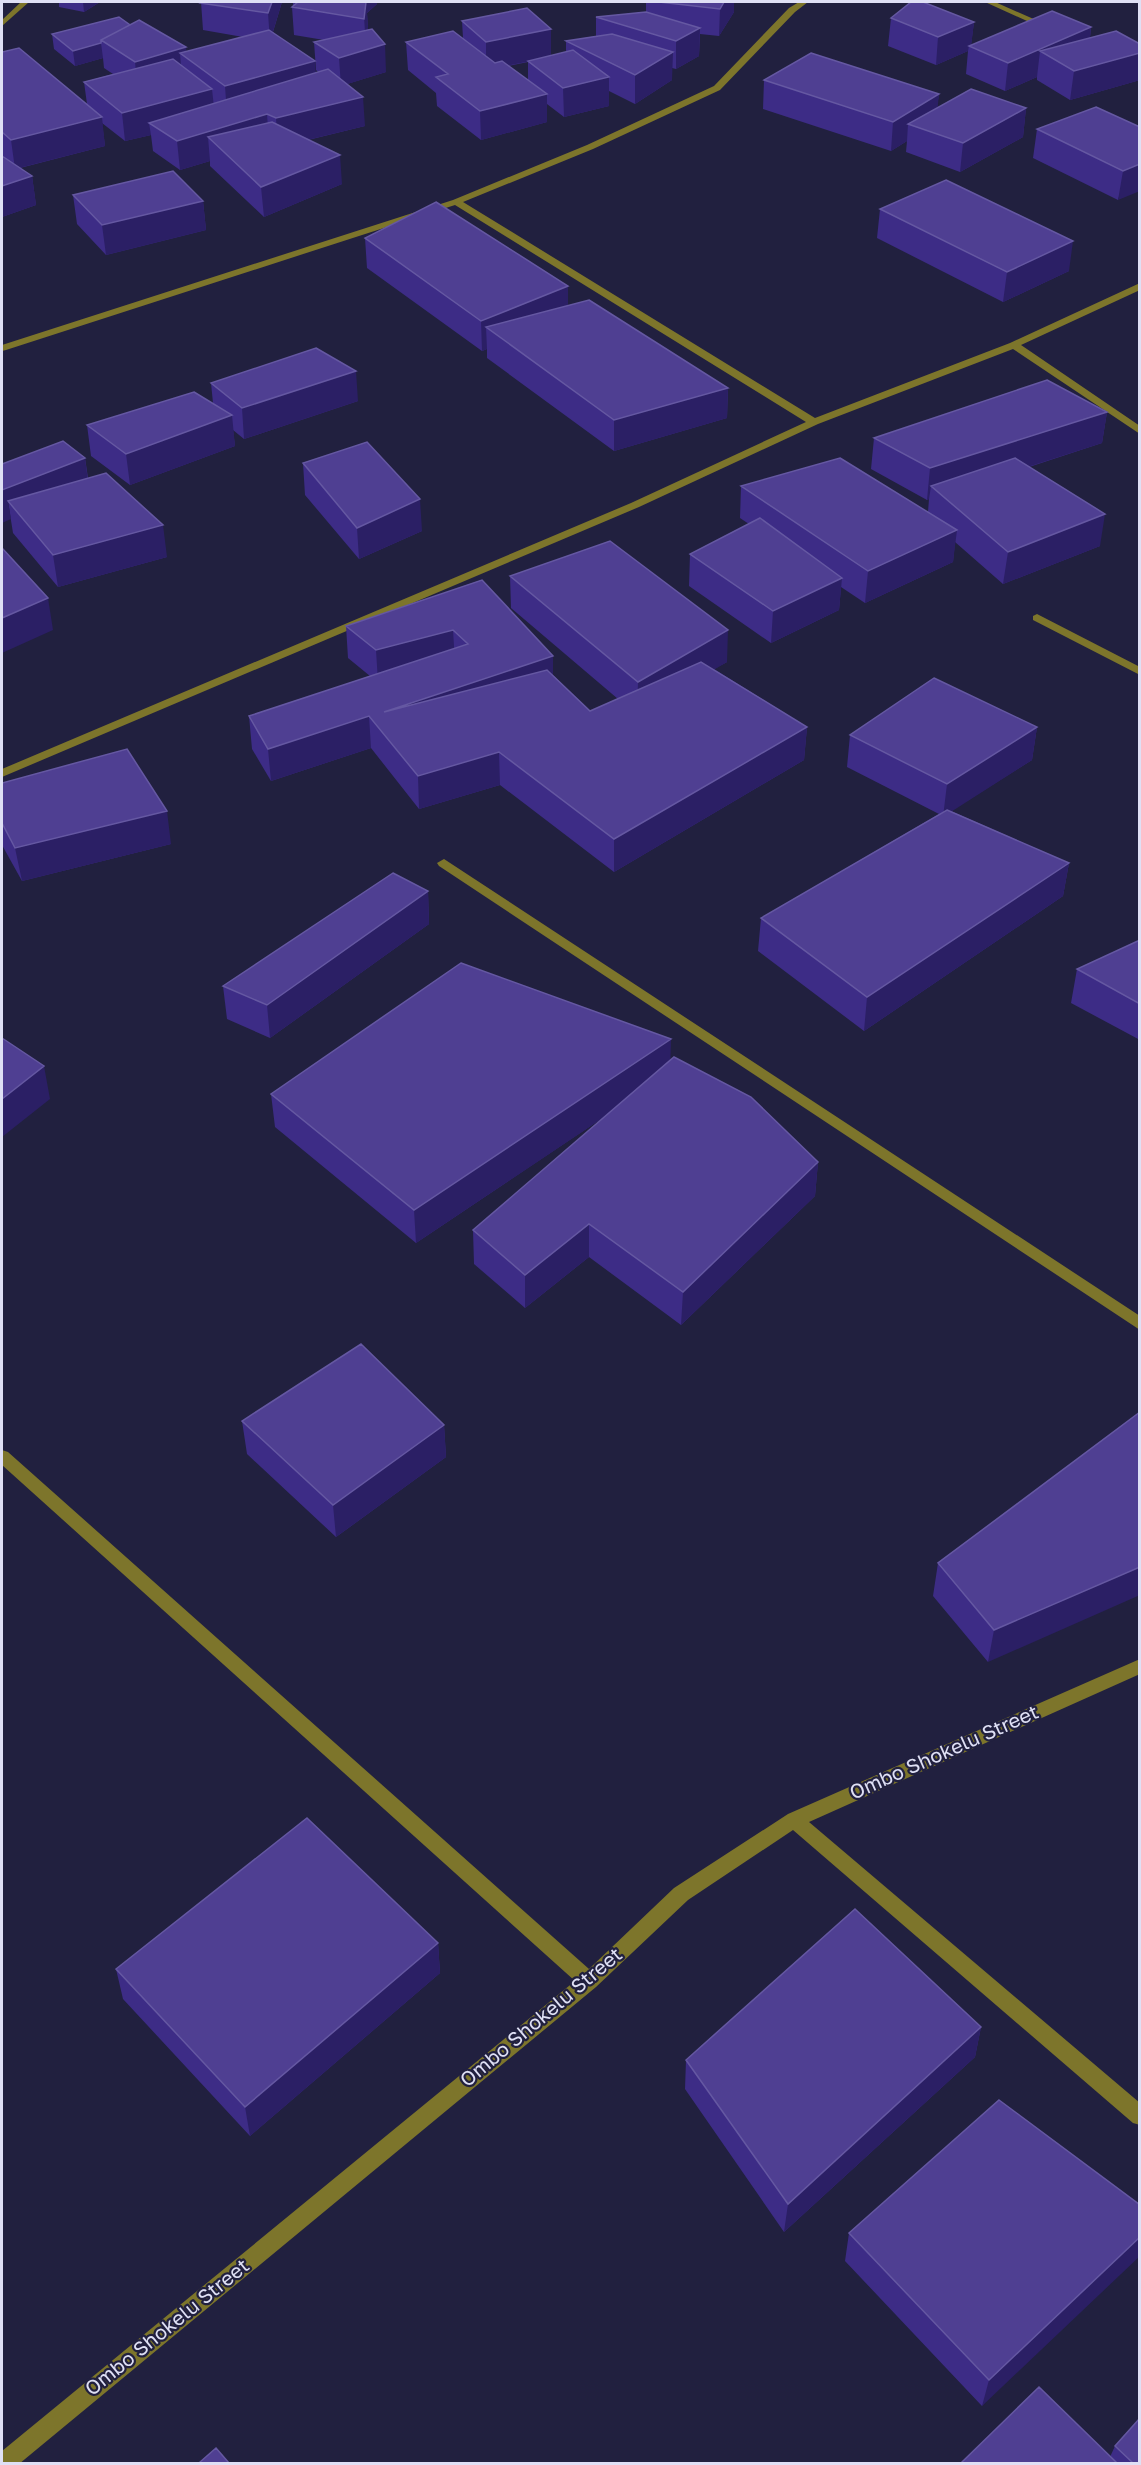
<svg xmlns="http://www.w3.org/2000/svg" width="1141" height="2465" viewBox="0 0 1141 2465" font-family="'Golos Text',sans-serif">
<rect width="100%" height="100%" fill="#21203f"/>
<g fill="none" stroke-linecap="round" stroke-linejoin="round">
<path fill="#7d752b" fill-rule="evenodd" d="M 21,2 L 29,2 L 2,26 L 2,20 Z
M 799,2 L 808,2 L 795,12 L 720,90 L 593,149 L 463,202 L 815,418 L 1010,343 L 1140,283 L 1140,290 L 1021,345 L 1140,426 L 1140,434 L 1013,349 L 818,424 L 639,507 L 2,777 L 2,769 L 631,503 L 806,422 L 455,205 L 6,350 L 2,351 L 2,345 L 453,200 L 587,145 L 714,86 L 789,8 Z
M 985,2 L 995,2 L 1054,28 L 1047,30 Z
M 1037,614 L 1140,667 L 1140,675 L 1033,620 L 1033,616 Z
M 444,859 L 1140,1316 L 1140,1330 L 439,866 L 437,863 Z
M 2,1450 L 8,1452 L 589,1969 L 674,1888 L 788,1814 L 1140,1659 L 1140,1674 L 809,1822 L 1140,2103 L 1140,2125 L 1133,2123 L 793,1830 L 688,1900 L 596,1987 L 19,2464 L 2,2464 L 2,2451 L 575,1981 L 2,1465 Z"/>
</g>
<path fill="#3d2c86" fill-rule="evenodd" d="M 59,2 L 100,2 L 84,12 L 59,7 Z
M 201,2 L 282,2 L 273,32 L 316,72 L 318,72 L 316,70 L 314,42 L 324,40 L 294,35 L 292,7 L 293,5 L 293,2 L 377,2 L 377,4 L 367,13 L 368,30 L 386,72 L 347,84 L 365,126 L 308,140 L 342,184 L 264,217 L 210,166 L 210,161 L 180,170 L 153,151 L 151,135 L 125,141 L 102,123 L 105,146 L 20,168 L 32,176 L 36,205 L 2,217 L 2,52 L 87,104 L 84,82 L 113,74 L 104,68 L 103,58 L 75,66 L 54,49 L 52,34 L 130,25 L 186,52 L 243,37 L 203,30 Z
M 646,2 L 734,2 L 734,12 L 719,36 L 700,34 L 699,56 L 676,69 L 672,68 L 672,80 L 635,104 L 609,91 L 609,106 L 564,117 L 547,104 L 547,122 L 481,140 L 437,106 L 436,93 L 408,70 L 406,42 L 463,38 L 462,21 L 551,29 L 551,56 L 566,52 L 566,41 L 596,36 L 596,17 L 646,12 ZM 528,62 L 528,80 L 508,66 Z
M 891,18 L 974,22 L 971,45 L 1091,27 L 1090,38 L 1140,44 L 1140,80 L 1070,100 L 1037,80 L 1037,77 L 1005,91 L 966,74 L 968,51 L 936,65 L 888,46 Z
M 764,80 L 939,94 L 937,107 L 1026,108 L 1023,137 L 960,172 L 906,152 L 907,141 L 891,151 L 763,109 Z
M 1140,127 L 1118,200 L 1033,158 L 1037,129 Z
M 73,195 L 203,201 L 206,230 L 106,255 L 77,224 Z
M 880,209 L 1069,271 L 1003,302 L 877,238 Z
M 365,238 L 568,286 L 568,305 L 728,388 L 727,418 L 614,451 L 487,358 L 487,349 L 482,351 L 367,268 Z
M 211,383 L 358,401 L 244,439 L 233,430 L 235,446 L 130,485 L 91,456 L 87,425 L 213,403 Z
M 1107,412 L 1102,443 L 1029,467 L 1100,546 L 1003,584 L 955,542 L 953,562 L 865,603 L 841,587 L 839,610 L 771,643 L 689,586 L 690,554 L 749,524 L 740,518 L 741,486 L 928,512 L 929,499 L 927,500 L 871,469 L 874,438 Z
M 85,458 L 88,478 L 167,557 L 58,587 L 13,533 L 2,464 Z
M 303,463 L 422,531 L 359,559 L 305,495 Z
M 510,576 L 727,662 L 714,669 L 807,727 L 804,760 L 614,872 L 500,785 L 419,809 L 371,748 L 271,781 L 252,749 L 249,716 L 370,676 L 348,658 L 346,626 L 482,580 L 553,675 L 590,711 L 618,699 L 511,608 Z
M 1037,727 L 1032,760 L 951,811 L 1069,863 L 1063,896 L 864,1031 L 758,951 L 761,918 L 939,814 L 847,767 L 850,735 Z
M 2,783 L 171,844 L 22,881 L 2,845 Z
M 428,891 L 429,924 L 270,1038 L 227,1019 L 223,986 Z
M 1140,940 L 1140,1040 L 1071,1003 L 1077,969 Z
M 670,1060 L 818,1162 L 815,1196 L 681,1325 L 589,1257 L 525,1308 L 474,1264 L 473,1230 L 607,1115 L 416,1243 L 275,1127 L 271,1094 Z
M 1140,1412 L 988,1662 L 933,1596 L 938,1563 Z
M 242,1421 L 444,1425 L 446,1457 L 336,1537 L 247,1454 Z
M 438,1943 L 440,1973 L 250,2136 L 123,1999 L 116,1969 Z
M 981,2027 L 975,2057 L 784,2232 L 685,2089 L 686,2060 Z
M 1140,2205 L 982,2406 L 845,2261 L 849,2233 Z
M 1115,2446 L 1140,2463 L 961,2463 L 1110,2457 Z"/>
<path fill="#2b1f65" d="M 83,2 L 100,2 L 84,12 Z
M 272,2 L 282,2 L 270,41 L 268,13 Z
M 363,2 L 377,2 L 377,4 L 367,13 L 368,28 L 366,47 Z
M 724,2 L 734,2 L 734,12 L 719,36 L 720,9 Z
M 974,22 L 971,47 L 969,46 L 968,51 L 936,65 L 938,37 Z
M 1091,27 L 1088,55 L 1040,51 L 1037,77 L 1005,91 L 1008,63 Z
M 700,28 L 699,56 L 676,69 L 676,41 Z
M 551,29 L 551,57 L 486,70 L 486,42 Z
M 101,43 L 103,58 L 75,66 L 73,51 Z
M 385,44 L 386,72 L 341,86 L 339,58 Z
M 186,47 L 187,58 L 180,53 L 182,77 L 138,91 L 135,62 Z
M 673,52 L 672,80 L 635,104 L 635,75 Z
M 1140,53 L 1140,80 L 1070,100 L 1074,71 Z
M 315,61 L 317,89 L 227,114 L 225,86 Z
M 609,77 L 609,106 L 564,117 L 563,88 Z
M 212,89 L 215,117 L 149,123 L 151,135 L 125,141 L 122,113 Z
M 547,94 L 547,122 L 481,140 L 480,111 Z
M 939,94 L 936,123 L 908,124 L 907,141 L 891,151 L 893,122 Z
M 363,97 L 365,126 L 278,147 L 276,118 Z
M 1026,108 L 1023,137 L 960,172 L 963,143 Z
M 267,114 L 269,142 L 208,137 L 210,161 L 180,170 L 177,141 Z
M 102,117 L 105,146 L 15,169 L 11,140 Z
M 340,155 L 342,184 L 264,217 L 261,187 Z
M 1140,164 L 1140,191 L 1118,200 L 1123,171 Z
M 32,176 L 36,205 L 2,217 L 2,186 Z
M 203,201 L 206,230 L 106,255 L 102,225 Z
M 1073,241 L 1069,271 L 1003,302 L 1007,272 Z
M 568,286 L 568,316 L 486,327 L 487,349 L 482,351 L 481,321 Z
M 356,371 L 358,401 L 244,439 L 242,408 Z
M 728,388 L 727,418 L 614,451 L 614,420 Z
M 1107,412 L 1102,443 L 941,495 L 931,486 L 929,499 L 927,500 L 930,468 Z
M 232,415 L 235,446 L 130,485 L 126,454 Z
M 85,458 L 89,489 L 8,501 L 11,519 L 2,523 L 2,490 Z
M 420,499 L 422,531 L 359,559 L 357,528 Z
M 1105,514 L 1100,546 L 1003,584 L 1008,552 Z
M 163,525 L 167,557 L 58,587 L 53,555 Z
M 957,530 L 953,562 L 865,603 L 868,571 Z
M 842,578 L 839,610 L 771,643 L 773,611 Z
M 48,598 L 53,630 L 2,653 L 2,618 Z
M 453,630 L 455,662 L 378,682 L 376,650 Z
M 728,630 L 727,662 L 637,715 L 638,682 Z
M 553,656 L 553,688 L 384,712 Z
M 369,716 L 371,748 L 271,781 L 268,749 Z
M 807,727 L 804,760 L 614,872 L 614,839 Z
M 1037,727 L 1032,760 L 943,817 L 947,784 Z
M 499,752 L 500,785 L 419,809 L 418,776 Z
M 167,811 L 171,844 L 22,881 L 15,848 Z
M 1069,863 L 1063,896 L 864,1031 L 867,997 Z
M 428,891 L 429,924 L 270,1038 L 267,1005 Z
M 671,1039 L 670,1073 L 416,1243 L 414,1210 Z
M 44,1066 L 50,1099 L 2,1137 L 2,1099 Z
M 818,1162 L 815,1196 L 681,1325 L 683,1292 Z
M 589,1224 L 589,1257 L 525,1308 L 525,1275 Z
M 444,1425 L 446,1457 L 336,1537 L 333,1505 Z
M 1140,1567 L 1140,1595 L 988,1662 L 994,1630 Z
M 438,1943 L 440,1973 L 250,2136 L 245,2107 Z
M 981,2027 L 975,2057 L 784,2232 L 788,2204 Z
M 1140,2237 L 1140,2256 L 982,2406 L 989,2380 Z"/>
<path fill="#4f3f92" stroke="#6558a2" stroke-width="1.5" d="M 201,2 L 272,2 L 268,13 L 200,3 Z
M 298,2 L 366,2 L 364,19 L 292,7 Z
M 659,2 L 724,2 L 720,9 Z
M 911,2 L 923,2 L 974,22 L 938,37 L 891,18 Z
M 527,8 L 551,29 L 486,42 L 462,21 Z
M 1052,11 L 1091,27 L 1008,63 L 969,46 Z
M 646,12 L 700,28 L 676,41 L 596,17 Z
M 119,17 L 130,25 L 101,40 L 101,43 L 73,51 L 52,34 Z
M 139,20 L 186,47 L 135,62 L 101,40 Z
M 372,29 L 385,44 L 339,58 L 314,42 Z
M 269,30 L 315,61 L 225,86 L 180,53 Z
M 453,31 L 495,63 L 502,61 L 547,94 L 480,111 L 436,77 L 448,74 L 406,42 Z
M 1116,31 L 1140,44 L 1140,53 L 1074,71 L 1040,51 Z
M 612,34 L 673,52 L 635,75 L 566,41 Z
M 19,48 L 102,117 L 11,140 L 2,132 L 2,52 Z
M 573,50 L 609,77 L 563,88 L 528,61 Z
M 811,53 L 939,94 L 893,122 L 764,80 Z
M 173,59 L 212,89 L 122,113 L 84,82 Z
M 328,69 L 363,97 L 276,118 L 267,114 L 177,141 L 149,123 Z
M 971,89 L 1026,108 L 963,143 L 908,124 Z
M 1096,107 L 1140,127 L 1140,164 L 1123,171 L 1037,129 Z
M 272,122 L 340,155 L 261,187 L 208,137 Z
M 2,156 L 32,176 L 2,186 Z
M 173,171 L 203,201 L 102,225 L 73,195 Z
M 946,180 L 1073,241 L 1007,272 L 880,209 Z
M 436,202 L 568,286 L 481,321 L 365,238 Z
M 589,300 L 728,388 L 614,420 L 486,327 Z
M 316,348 L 356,371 L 242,408 L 211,383 Z
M 1047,380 L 1107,412 L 930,468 L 874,438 Z
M 194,392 L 232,415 L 126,454 L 87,425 Z
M 63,441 L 85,458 L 2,490 L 2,464 Z
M 367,442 L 420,499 L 357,528 L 303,463 Z
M 840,458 L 957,530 L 868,571 L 741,486 Z
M 1015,458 L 1105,514 L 1008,552 L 931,486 Z
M 106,473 L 163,525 L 53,555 L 8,501 Z
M 760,518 L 842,578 L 773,611 L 690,554 Z
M 610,541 L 728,630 L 638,682 L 510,576 Z
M 2,548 L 48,598 L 2,618 Z
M 482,580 L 553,656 L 384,712 L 547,670 L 590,711 L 701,662 L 807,727 L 614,839 L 499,752 L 418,776 L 369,716 L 268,749 L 249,716 L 468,644 L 453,630 L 376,650 L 346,626 Z
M 934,678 L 1037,727 L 947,784 L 850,735 Z
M 127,749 L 167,811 L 15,848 L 2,823 L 2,783 Z
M 947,810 L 1069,863 L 867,997 L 761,918 Z
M 393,873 L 428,891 L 267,1005 L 223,986 Z
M 1140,940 L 1140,1004 L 1077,969 Z
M 461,963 L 671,1039 L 414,1210 L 271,1094 Z
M 2,1038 L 44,1066 L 2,1099 Z
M 674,1057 L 751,1097 L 818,1162 L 683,1292 L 589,1224 L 525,1275 L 473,1230 Z
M 361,1344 L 444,1425 L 333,1505 L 242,1421 Z
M 1140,1412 L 1140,1567 L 994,1630 L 938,1563 Z
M 307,1818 L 438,1943 L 245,2107 L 116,1969 Z
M 855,1909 L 981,2027 L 788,2204 L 686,2060 Z
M 999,2100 L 1140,2205 L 1140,2237 L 989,2380 L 849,2233 Z
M 1039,2387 L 1117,2463 L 961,2463 Z
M 1140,2418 L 1140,2463 L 1133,2463 L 1115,2446 Z
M 216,2448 L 229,2463 L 199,2463 Z"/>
<g text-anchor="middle" stroke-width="4.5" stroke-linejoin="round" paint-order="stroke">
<g font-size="20" fill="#dfe0f5" stroke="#21203f">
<text transform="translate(944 1752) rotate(-24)" y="7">Ombo Shokelu Street</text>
<text transform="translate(541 2017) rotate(-40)" y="7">Ombo Shokelu Street</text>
<text transform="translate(167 2327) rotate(-39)" y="7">Ombo Shokelu Street</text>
</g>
</g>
<rect width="1141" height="2465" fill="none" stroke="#dfe0f5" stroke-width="6"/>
</svg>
